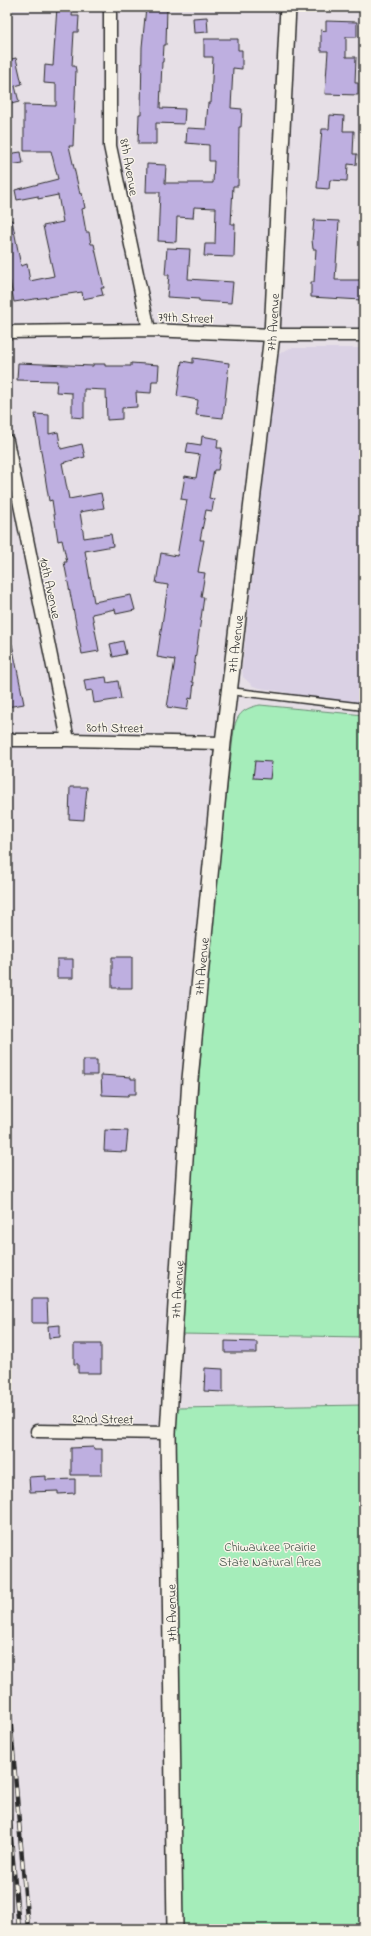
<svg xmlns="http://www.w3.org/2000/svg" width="371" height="1936" viewBox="0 0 371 1936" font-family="'Indie Flower',sans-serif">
<rect width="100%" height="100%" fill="#e6dfe6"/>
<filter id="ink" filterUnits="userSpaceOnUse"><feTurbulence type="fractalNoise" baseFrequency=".025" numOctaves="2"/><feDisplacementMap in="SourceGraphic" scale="8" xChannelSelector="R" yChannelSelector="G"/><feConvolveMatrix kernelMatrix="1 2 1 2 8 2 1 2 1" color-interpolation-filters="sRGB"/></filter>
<g filter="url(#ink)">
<path fill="#dad1e4" d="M 290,348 L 364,348 L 364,706 L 260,688 L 253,686 L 243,677 L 242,669 L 277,362 L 279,354 Z"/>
<path fill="#a5edba" stroke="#688c72" d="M 260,705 L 364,715 L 364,1337 L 180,1334 L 209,941 L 234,729 C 237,713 245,708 260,705 Z
M 364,1405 L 364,1929 L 179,1929 L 174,1477 L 177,1408 Z"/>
<path fill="#beafe0" stroke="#2b2b2b" d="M 57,7 L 73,7 L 72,16 L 79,16 L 78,32 L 74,32 L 72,66 L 75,66 L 76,70 L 73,146 L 69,146 L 80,194 L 82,193 L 85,208 L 82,209 L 86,232 L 89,232 L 91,244 L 94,244 L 104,288 L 101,288 L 103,295 L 83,299 L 82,292 L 14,302 L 10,281 L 7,282 L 7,221 L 12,220 L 21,266 L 27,264 L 30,281 L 54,276 L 43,226 L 63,222 L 58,195 L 38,199 L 38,196 L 17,200 L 15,190 L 58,179 L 51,151 L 24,151 L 24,105 L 56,106 L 56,84 L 44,83 L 45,65 L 53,66 Z
M 146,7 L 167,7 L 166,45 L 164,45 L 163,62 L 162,62 L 160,108 L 185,109 L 184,124 L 156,123 L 156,144 L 138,144 L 139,114 L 141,114 L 142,47 Z
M 207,17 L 208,32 L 194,33 L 193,18 Z
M 326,21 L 357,22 L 357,37 L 346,37 L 346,57 L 356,57 L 355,83 L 358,83 L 358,95 L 325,94 L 328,51 L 321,51 L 321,30 L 326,31 Z
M 204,39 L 238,39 L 238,50 L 242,50 L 242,69 L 233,68 L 231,108 L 242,109 L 241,127 L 239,127 L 238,186 L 233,186 L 231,224 L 235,224 L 234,257 L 204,256 L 205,244 L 215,244 L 216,208 L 194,207 L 193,218 L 177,217 L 176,242 L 158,241 L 160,192 L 146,192 L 147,164 L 166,165 L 165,183 L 213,183 L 214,161 L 209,161 L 209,145 L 186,143 L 187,128 L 206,129 L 208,103 L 211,103 L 213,57 L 204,57 Z
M 16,58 L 22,84 L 15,86 L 19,102 L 7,105 L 7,60 Z
M 330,115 L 344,116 L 343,131 L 354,131 L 353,154 L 357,154 L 356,165 L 348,164 L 347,181 L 330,180 L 329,189 L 317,188 L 322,129 L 329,129 Z
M 21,152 L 23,163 L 9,165 L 7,154 Z
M 314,220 L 339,221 L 335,280 L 362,280 L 361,300 L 311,297 L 311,282 L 314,282 L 316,249 L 313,249 L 312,240 Z
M 167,248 L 190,249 L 188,279 L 233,282 L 231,303 L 199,301 L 199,299 L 167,297 L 169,275 L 165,275 Z
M 193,358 L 229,363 L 223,418 L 196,415 L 198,400 L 177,396 L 182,361 L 193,363 Z
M 18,363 L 93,366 L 93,364 L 105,364 L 105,366 L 131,366 L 131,363 L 159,365 L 158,381 L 152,381 L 151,393 L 136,392 L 137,407 L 122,408 L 122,419 L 107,420 L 106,390 L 84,389 L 84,418 L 72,417 L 72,393 L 56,392 L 57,381 L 17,380 Z
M 35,414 L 49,415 L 49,434 L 58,432 L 61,449 L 82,444 L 85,457 L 62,463 L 69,499 L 101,493 L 104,508 L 80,512 L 84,538 L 111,534 L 113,546 L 85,551 L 94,602 L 131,595 L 135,610 L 116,614 L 115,609 L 92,614 L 99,651 L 82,654 L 64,562 L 67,562 L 62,540 L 58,541 L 52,500 L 49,501 Z
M 202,436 L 218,439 L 217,448 L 222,448 L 218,470 L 214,470 L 209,498 L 214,499 L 212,511 L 206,510 L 200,540 L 204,540 L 198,572 L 205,573 L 201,597 L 204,597 L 192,682 L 194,682 L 192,699 L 189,698 L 187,710 L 167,707 L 175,660 L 157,657 L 168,585 L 156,583 L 161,553 L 177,556 L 187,500 L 181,499 L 185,476 L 196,478 L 200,455 L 186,453 L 188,443 L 201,445 Z
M 123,641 L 126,654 L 113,657 L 110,644 Z
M 12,644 L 24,704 L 7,707 L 7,645 Z
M 106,677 L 107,683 L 118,681 L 121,699 L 94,703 L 92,690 L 86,691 L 84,680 Z
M 255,761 L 272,762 L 270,779 L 253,778 Z
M 70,787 L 87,787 L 84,820 L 69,819 Z
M 112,957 L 132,957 L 132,988 L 112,988 Z
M 57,959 L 73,959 L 73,978 L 57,978 Z
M 83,1060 L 97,1060 L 97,1075 L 83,1075 Z
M 101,1075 L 131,1077 L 131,1079 L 136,1079 L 136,1094 L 129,1094 L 128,1096 L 102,1095 Z
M 105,1130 L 128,1131 L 126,1152 L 104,1151 Z
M 32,1299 L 47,1299 L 48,1323 L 32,1323 Z
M 60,1325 L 60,1337 L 49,1338 L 48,1326 Z
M 225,1341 L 257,1342 L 257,1353 L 225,1353 Z
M 74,1344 L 101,1344 L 101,1373 L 78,1373 L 78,1364 L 74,1364 Z
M 205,1368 L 223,1369 L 223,1392 L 204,1391 Z
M 94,1447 L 94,1449 L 102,1449 L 102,1475 L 71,1475 L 71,1448 Z
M 46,1476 L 46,1480 L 75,1479 L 75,1493 L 58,1494 L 58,1491 L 30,1492 L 29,1477 Z"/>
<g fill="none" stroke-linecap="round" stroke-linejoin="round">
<defs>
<path id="service" d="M 230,691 L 364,707"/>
<path id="minor" d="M 110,7 L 110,146 L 149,330
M 7,332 L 149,330 L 272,335 L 364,335
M 7,441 L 68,740
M 7,740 L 68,740 L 223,743
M 37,1431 L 168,1433"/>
<g id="tertiary">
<path id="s1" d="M 175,1929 L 168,1433 L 190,1079 L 223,743 L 272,335 L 288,7"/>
</g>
</defs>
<use href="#service" stroke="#2b2b2b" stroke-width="9"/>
<use href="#minor" stroke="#2b2b2b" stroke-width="15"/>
<use href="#tertiary" stroke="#2b2b2b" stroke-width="18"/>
<use href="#service" stroke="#f7f3e8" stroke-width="6"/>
<use href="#minor" stroke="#f7f3e8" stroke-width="12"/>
<use href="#tertiary" stroke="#f7f3e8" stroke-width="15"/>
<defs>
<path id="rail" d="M 7,1680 L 28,1929
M 7,1793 L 19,1929"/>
</defs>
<use href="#rail" stroke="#2b2b2b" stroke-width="4.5"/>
<use href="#rail" stroke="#f7f3e8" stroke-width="3" stroke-dasharray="9" stroke-linecap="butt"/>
</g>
</g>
<g text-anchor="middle" stroke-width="3" stroke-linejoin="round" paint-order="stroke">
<g font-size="13" fill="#2b2b2b" stroke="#f7f3e8">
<text transform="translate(130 167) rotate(80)" y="5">8th Avenue</text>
<text transform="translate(186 317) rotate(2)" y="5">79th Street</text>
<text dy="5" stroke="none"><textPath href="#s1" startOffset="1612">7th Avenue</textPath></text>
<text transform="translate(51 588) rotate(78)" y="5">10th Avenue</text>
<text dy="5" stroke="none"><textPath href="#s1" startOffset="1288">7th Avenue</textPath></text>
<text transform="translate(115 727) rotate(1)" y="5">80th Street</text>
<text dy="5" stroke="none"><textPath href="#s1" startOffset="964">7th Avenue</textPath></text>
<text dy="5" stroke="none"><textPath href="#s1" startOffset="640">7th Avenue</textPath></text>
<text transform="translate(103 1418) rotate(1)" y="5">82nd Street</text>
<text transform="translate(171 1613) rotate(-91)" y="5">7th Avenue</text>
</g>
<g font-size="13" fill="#435248" stroke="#f7f3e8">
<text x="270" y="1551">Chiwaukee Prairie<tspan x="270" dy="15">State Natural Area</tspan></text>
</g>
</g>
<rect width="371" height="1936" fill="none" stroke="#f7f3e8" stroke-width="24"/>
<rect x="12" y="12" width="347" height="1912" fill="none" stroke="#2b2b2b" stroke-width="1.5" filter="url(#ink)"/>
</svg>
